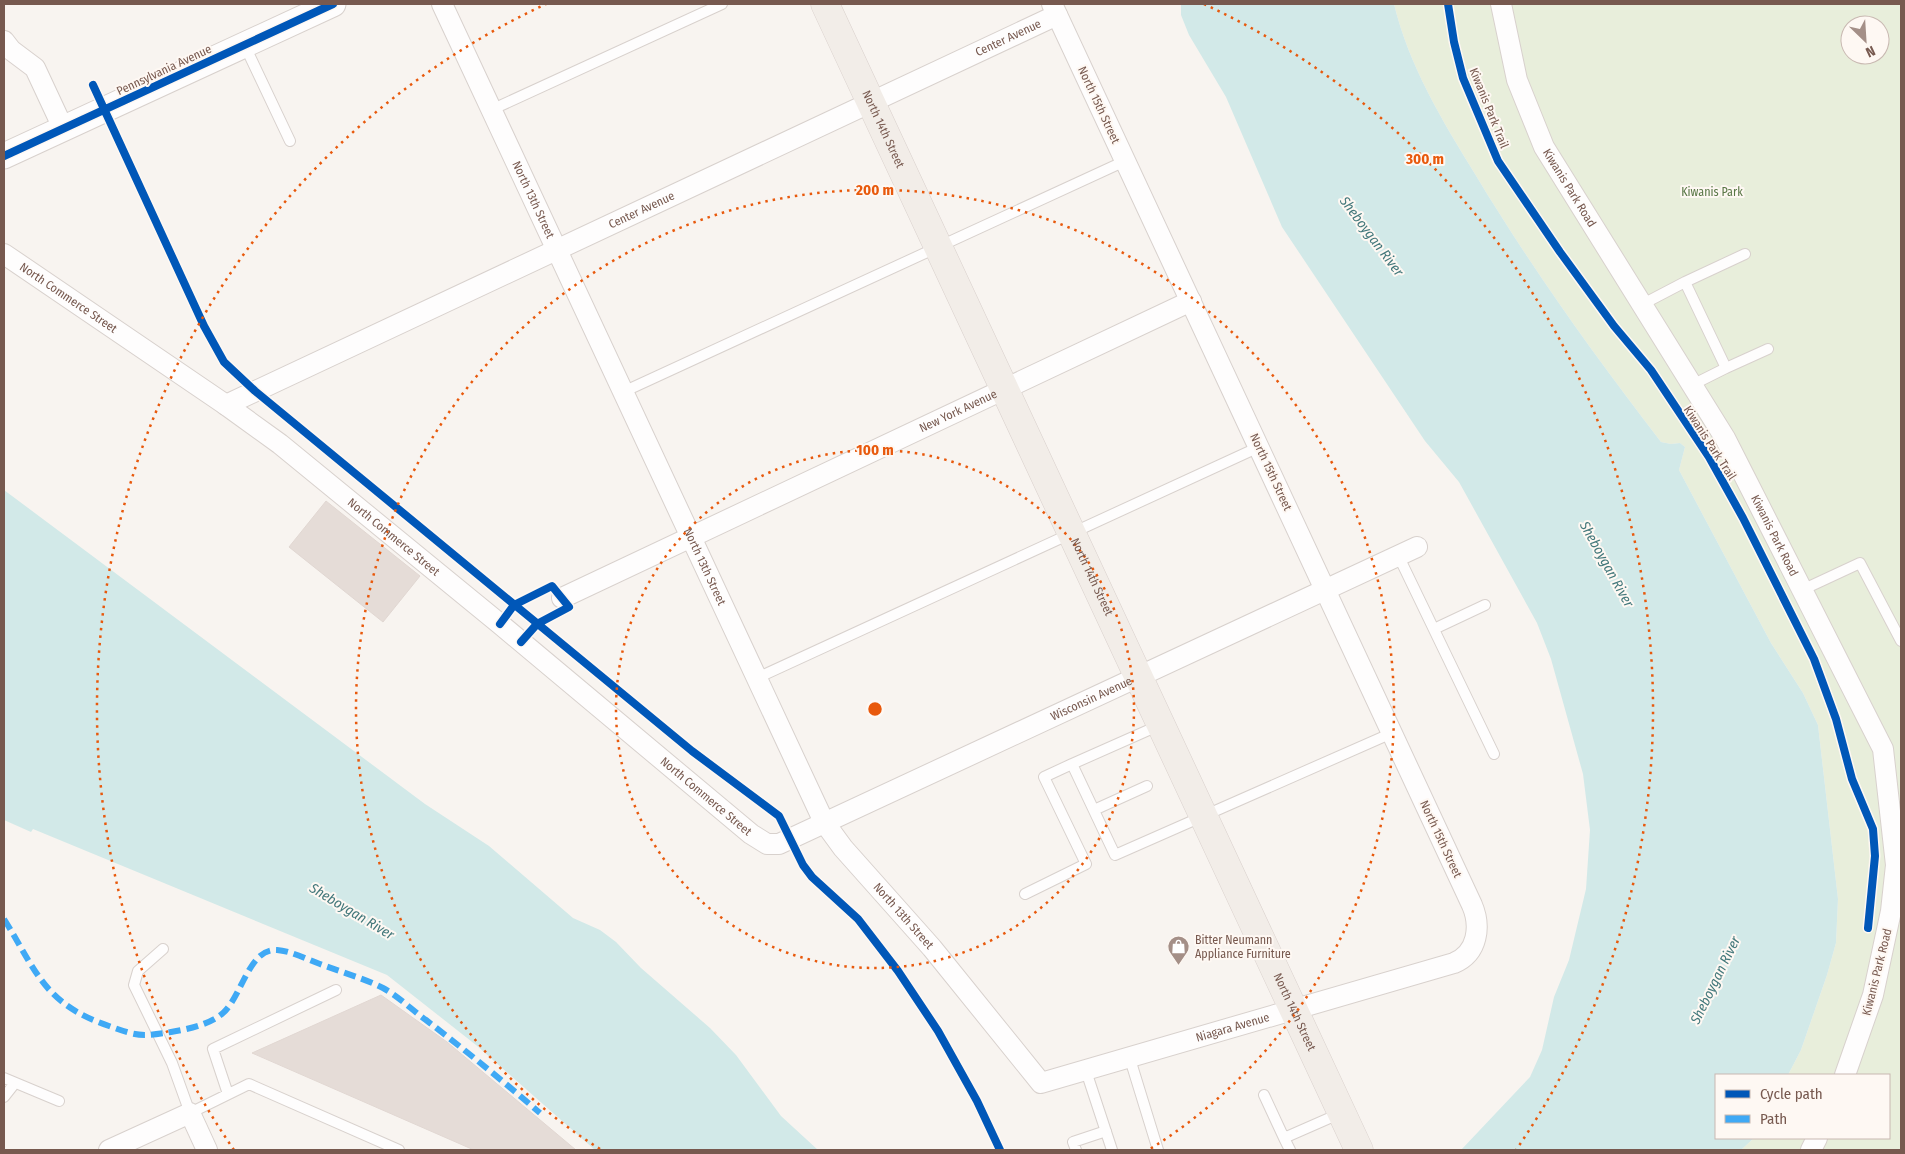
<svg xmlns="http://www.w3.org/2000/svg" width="1905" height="1154" viewBox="0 0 1905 1154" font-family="'Fira Sans Condensed',sans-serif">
<rect width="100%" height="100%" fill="#f8f4f0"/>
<path fill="#e8eedb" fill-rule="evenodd" d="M 1394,4 L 1901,4 L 1901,1150 L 1741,1150 L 1754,1138 L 1889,1138 L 1889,1075 L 1788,1075 L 1801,1050 L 1827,975 L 1836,943 L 1838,899 L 1818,725 L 1803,693 L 1771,643 L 1679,470 L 1685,447 L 1680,443 L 1671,444 L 1661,442 C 1594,355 1531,267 1475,174 C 1442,120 1409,66 1394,4 ZM 1850,25 L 1880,25 L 1880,55 L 1850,55 Z"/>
<path fill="#d2e9e8" d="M 1181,4 L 1394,4 C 1409,66 1442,120 1475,174 C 1531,267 1594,355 1661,442 L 1671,444 L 1680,443 L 1685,447 L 1679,470 L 1771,643 L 1803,693 L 1818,725 L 1838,899 L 1836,943 L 1827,975 L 1801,1050 L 1788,1075 L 1716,1075 L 1716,1138 L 1754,1138 L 1741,1150 L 1461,1150 L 1530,1077 L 1542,1050 L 1554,997 L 1569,960 L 1586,889 L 1590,830 L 1583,774 L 1551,659 L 1537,623 L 1459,482 L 1425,441 L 1282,227 L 1226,97 L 1189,35 L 1181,15 Z
M 4,490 L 425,804 L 489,846 L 573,918 L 600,930 L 616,942 L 641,968 L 710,1028 L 736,1055 L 781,1116 L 818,1150 L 595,1150 L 476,1045 L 387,975 L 33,829 L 31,832 L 4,820 Z"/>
<path fill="#e5dcd7" stroke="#e1d7d2" d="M 326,501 L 420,576 L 383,622 L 289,547 Z
M 381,995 L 447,1042 L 576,1150 L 474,1150 L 252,1053 Z"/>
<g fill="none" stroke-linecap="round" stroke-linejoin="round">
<defs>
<path id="service" d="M 245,46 L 290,141
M 491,110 L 722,4
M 1685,282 L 1745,254
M 1641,305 L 1685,282 L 1726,368 L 1692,385
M 1726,368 L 1768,349
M 623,392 L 1125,161
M 1398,555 L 1494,754
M 1802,590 L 1860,563 L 1901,641
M 1434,629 L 1485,605
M 757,678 L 1259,447
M 1160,725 L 1072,764 L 1115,855 L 1392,733
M 1094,810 L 1147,786
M 1025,894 L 1086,864 L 1044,777 L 1072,764
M 163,949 L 138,971 L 134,985 L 172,1063 L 190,1113 L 249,1084 L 399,1150
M 1130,1059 L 1158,1150
M 1086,1071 L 1112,1150
M 4,1078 L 59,1101
M 228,1094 L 213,1049 L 336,990
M 1264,1095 L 1284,1138
M 4,1097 L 15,1083
M 1076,1150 L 1073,1142 L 1106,1131
M 1290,1150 L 1284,1138 L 1341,1113"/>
<g id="minor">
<path id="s1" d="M 442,4 L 824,822 L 843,848 L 932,948 L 1041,1083 L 1454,963 C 1478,953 1481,926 1472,905 L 1052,4"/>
<path id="s2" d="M 1501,4 L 1517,80 L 1544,147 L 1725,438 L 1883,749 L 1896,865 L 1891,911 L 1873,995 L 1845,1075"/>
<path d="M 4,41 L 11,50 L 35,68 L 63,128"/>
<path id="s3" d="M 4,254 L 226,405 L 280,444 L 500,624 L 751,834 L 767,844 L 779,844 L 1417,547"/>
<path id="s4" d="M 226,405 L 1057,15"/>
<path id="s5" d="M 562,598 L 1191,301"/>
<path d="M 109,1150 L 190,1113 L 207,1150"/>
<path d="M 1811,1150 L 1817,1138"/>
</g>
<path id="tertiary" d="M 4,156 L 333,4"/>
<g id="primary">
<path id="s6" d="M 825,4 L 1359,1150"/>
</g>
</defs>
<use href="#service" stroke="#d8d1cd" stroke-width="12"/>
<use href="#minor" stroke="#d8d1cd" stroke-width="22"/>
<use href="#tertiary" stroke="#d8d1cd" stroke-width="27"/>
<use href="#primary" stroke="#d9d0cc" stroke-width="29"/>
<use href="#service" stroke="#fefdfd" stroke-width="10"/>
<use href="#minor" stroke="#fefdfd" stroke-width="20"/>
<use href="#tertiary" stroke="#fefdfd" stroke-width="25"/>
<use href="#primary" stroke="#f2ede8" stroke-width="28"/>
<path stroke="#3fa9f5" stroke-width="6" stroke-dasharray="12 6" stroke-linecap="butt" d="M 4,919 C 37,972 44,1004 109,1026 C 137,1036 140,1037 171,1032 C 188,1029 209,1025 223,1013 C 242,996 249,948 277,950 C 291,951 306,959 320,964 C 341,972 363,978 383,988 C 398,996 412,1010 426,1020 C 465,1050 503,1081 540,1113"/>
<defs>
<path id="cycleway" d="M 1448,4 L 1454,42 L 1463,78 L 1498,161 L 1560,252 L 1614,326 L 1651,370 L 1709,457 L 1743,518 L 1814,659 L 1836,719 L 1852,779 L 1873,829 L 1875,856 L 1868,928
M 93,85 L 204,326 L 224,362 L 255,391 L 692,751 L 779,816 L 803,865 L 812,877 L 858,919 L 898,971 L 938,1031 L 977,1101 L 1000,1150
M 4,156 L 333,4
M 500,624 L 514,605 L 552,586 L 569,607 L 537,624 L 521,642"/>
</defs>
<use href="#cycleway" stroke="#fef8f3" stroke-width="11"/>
<use href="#cycleway" stroke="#0057b8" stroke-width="8"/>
</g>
<g fill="none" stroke="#e8590c" stroke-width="2.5" stroke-dasharray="2.5 5">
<circle cx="875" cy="709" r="259"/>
<path d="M600 1149A519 519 0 1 1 1150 1149"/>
<path d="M234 1150A778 778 0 0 1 546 4M1204 4A778 778 0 0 1 1516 1150"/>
</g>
<defs>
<symbol id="shop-pin" viewBox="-11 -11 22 30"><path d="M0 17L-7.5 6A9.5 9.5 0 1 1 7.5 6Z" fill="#a48f87" stroke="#fef8f3"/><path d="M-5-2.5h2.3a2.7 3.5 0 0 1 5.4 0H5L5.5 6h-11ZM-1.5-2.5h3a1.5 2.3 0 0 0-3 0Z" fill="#fff"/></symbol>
</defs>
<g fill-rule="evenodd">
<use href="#shop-pin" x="1166" y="934" width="25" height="34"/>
</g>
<g text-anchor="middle" stroke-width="4" stroke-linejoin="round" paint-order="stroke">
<g font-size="12" fill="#77594f" stroke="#fef8f3">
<text dy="4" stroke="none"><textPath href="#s4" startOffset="864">Center Avenue</textPath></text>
<text transform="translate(164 70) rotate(-25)" y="4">Pennsylvania Avenue</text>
<text transform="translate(1099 105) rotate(65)" y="4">North 15th Street</text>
<text transform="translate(1489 108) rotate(68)" y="4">Kiwanis Park Trail</text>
<text dy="4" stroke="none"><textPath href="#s6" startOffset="138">North 14th Street</textPath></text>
<text dy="4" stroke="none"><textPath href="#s2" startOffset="198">Kiwanis Park Road</textPath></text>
<text dy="4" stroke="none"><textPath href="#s1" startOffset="216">North 13th Street</textPath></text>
<text dy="4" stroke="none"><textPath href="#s4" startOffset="459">Center Avenue</textPath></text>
<text dy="4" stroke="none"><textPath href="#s3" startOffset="78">North Commerce Street</textPath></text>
<text dy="4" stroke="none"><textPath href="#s5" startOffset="438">New York Avenue</textPath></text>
<text transform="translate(1710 443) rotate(57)" y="4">Kiwanis Park Trail</text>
<text transform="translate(1271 472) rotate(65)" y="4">North 15th Street</text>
<text dy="4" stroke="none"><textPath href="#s2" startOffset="602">Kiwanis Park Road</textPath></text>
<text dy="4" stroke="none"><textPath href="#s3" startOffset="482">North Commerce Street</textPath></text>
<text dy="4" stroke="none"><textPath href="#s1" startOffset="621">North 13th Street</textPath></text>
<text dy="4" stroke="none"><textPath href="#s6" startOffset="632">North 14th Street</textPath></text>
<text dy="4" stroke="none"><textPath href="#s3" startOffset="1322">Wisconsin Avenue</textPath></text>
<text dy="4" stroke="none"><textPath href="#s3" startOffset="888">North Commerce Street</textPath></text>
<text transform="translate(1441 839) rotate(65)" y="4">North 15th Street</text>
<text dy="4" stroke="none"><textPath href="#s1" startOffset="1026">North 13th Street</textPath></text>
<text transform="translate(1877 972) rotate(-76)" y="4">Kiwanis Park Road</text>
<text dy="4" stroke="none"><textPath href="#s6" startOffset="1112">North 14th Street</textPath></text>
<text dy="4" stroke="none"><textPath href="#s1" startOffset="1442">Niagara Avenue</textPath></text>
</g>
<g font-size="12" fill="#587645" stroke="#fef8f3">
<text x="1712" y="196">Kiwanis Park</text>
</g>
<g font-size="12" fill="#77594f" stroke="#fef8f3" text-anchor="start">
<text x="1195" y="944">Bitter Neumann<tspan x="1195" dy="14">Appliance Furniture</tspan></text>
</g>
<g font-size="14" font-style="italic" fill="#43787b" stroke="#fef8f3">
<text transform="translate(1372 236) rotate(53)" y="5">Sheboygan River</text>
<text transform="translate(1607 564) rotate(61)" y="5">Sheboygan River</text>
<text transform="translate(352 911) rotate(31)" y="5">Sheboygan River</text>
<text transform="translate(1715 980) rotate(-64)" y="5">Sheboygan River</text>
</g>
</g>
<circle cx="875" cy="709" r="8" fill="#e8590c" stroke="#fef8f3" stroke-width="2.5"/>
<g font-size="15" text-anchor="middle" font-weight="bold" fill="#e8590c" stroke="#fef8f3" stroke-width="4" stroke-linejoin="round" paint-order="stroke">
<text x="1425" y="164">300 m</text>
<text x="875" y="195">200 m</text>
<text x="875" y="455">100 m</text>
</g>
<rect width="1905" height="1154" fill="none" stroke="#77594f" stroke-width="10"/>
<rect x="1715" y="1074" width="175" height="65" fill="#fef8f3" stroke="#c8b8b1"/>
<rect x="1725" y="1090" width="25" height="8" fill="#0057b8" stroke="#c8b8b1"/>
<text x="1760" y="1099" font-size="15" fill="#77594f">Cycle path</text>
<rect x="1725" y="1115" width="25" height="8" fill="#3fa9f5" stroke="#c8b8b1"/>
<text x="1760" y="1124" font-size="15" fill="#77594f">Path</text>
<g transform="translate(1865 40) rotate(155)"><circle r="24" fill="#fef8f3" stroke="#c8b8b1"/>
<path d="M0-4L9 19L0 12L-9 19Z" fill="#a48f87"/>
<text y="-8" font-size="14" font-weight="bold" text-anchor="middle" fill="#77594f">N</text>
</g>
</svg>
